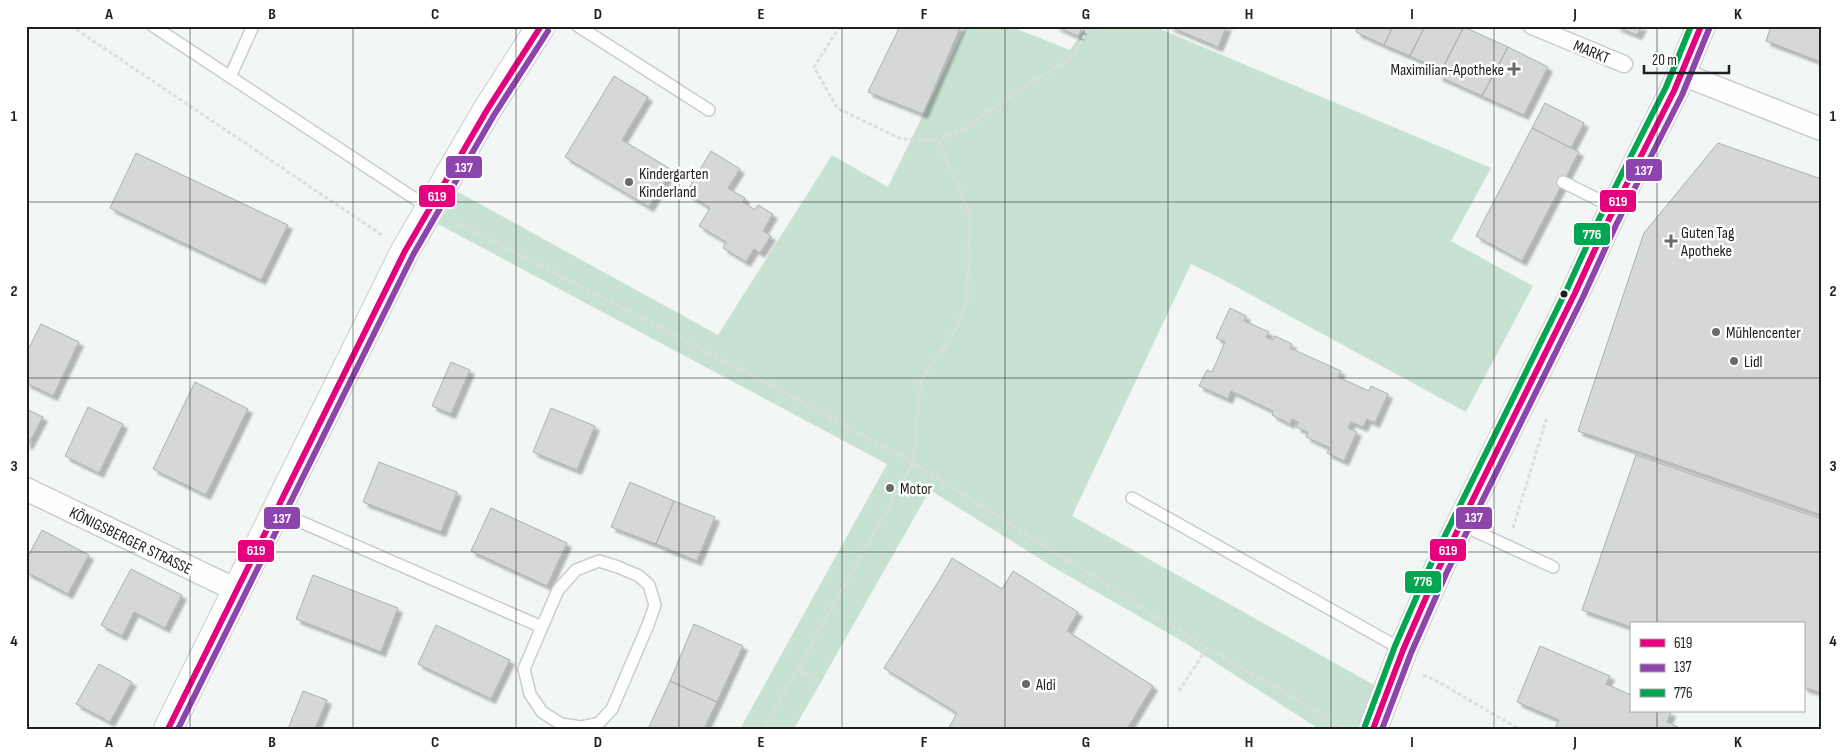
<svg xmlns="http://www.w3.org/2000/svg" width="1847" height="755" viewBox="0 0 1847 755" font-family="'Sofia Sans Condensed',sans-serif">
<defs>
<filter id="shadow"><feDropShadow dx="4.5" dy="4.5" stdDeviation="1" flood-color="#0004"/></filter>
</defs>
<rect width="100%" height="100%" fill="#f2f6f4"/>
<path fill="#c7e2d2" d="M 966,26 L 1009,26 L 1070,50 L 1087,26 L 1153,26 L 1491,168 L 1451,241 L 1533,286 L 1466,412 L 1220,278 L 1191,264 L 1072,516 L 1383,690 L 1370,729 L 1319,729 L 1182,641 L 1053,567 L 930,490 L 794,729 L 740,729 L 887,464 L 438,224 L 458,192 L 718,335 L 832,155 L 888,187 Z"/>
<path fill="#d5d8d6" stroke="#aeb0af" filter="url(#shadow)" d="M 900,26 L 961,26 L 923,114 L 868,92 Z
M 1055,26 L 1083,26 L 1078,36 Z
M 1168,26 L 1227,26 L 1218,47 Z
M 1358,26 L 1393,26 L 1384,45 L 1356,32 Z
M 1393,26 L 1425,26 L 1410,56 L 1384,45 Z
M 1425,26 L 1464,26 L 1442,70 L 1410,56 Z
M 1615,26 L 1642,26 L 1637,35 Z
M 1771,26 L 1821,26 L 1821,62 L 1766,41 Z
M 1464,27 L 1508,47 L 1482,96 L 1438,76 Z
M 1508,47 L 1548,67 L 1524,115 L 1482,96 Z
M 614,76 L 648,97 L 622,140 L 672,170 L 649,207 L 565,157 Z
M 1545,103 L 1584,123 L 1571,148 L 1532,128 Z
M 1532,128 L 1579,152 L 1522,261 L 1476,236 Z
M 1718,143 L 1821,179 L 1821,515 L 1578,431 L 1644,233 Z
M 711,151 L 740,169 L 728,188 L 745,198 L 743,202 L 755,210 L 758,205 L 773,214 L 763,231 L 771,236 L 760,253 L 754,249 L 746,262 L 723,248 L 726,242 L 699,226 L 710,208 L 686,193 Z
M 136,153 L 288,225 L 261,280 L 110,208 Z
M 1230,308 L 1246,316 L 1244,321 L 1269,332 L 1266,337 L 1273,340 L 1275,336 L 1292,344 L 1290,348 L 1341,371 L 1338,377 L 1369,391 L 1371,386 L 1388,394 L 1375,423 L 1367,419 L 1363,427 L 1351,422 L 1348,428 L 1357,432 L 1344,461 L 1327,453 L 1330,448 L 1306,437 L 1308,432 L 1296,427 L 1298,422 L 1292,419 L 1290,424 L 1272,415 L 1273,411 L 1231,391 L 1228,399 L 1199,386 L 1207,370 L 1212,372 L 1225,342 L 1216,338 Z
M 41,324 L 79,342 L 53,396 L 26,383 L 26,354 Z
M 451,362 L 470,370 L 451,414 L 432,406 Z
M 195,382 L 248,409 L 206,495 L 153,469 Z
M 88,407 L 123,424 L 99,473 L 65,456 Z
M 551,408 L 595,426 L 577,470 L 533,452 Z
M 26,409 L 43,417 L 28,445 L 26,444 Z
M 1636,455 L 1821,519 L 1821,693 L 1803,687 L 1803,624 L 1631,624 L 1631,627 L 1582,610 Z
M 379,462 L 457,492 L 441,532 L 363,502 Z
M 630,482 L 674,501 L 656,544 L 611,527 Z
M 674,501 L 715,517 L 697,561 L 656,544 Z
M 491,508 L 567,543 L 547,586 L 471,551 Z
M 42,530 L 89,555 L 68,594 L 26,572 L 26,560 Z
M 952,558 L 1002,589 L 1013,571 L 1078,612 L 1067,631 L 1153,686 L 1127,729 L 948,729 L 957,713 L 884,668 L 940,579 Z
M 131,569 L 182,595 L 165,628 L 134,612 L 122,636 L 101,625 Z
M 313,575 L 398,608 L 381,652 L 296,619 Z
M 694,624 L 743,646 L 717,702 L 670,681 Z
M 436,625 L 510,660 L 491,699 L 418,664 Z
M 1540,646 L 1610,676 L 1606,684 L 1631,695 L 1631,711 L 1669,711 L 1671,712 L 1667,722 L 1682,729 L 1555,728 L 1559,720 L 1517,702 Z
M 99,664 L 132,682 L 110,722 L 76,704 Z
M 670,681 L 717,702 L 704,729 L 648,729 Z
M 303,691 L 327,700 L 315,729 L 288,729 Z"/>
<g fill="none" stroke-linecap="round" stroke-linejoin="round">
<defs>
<path id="service" d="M 153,26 L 429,208
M 578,26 L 709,110
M 230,77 L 253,26
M 1563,182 L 1615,208
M 1132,498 L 1403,650
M 276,511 L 542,627 L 524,669 L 530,694 L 542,712 L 561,724 L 581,727 L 599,723 L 612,709 L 648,625 L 655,605 L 649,585 L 639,576 L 618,567 L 599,561 L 576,570 L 558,590 L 542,627
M 1460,524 L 1553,567"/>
<path id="pedestrian" d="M 1532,26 L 1624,64"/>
<path id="minor" d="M 1682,74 L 1821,129
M 26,489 L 236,590"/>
<path id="tertiary" d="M 168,729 L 405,251 L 487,110 L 541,26"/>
<path id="secondary" d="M 1373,729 L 1403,650 L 1438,570 L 1575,293 L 1608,221 L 1674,91 L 1701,26"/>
</defs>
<use href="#service" stroke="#cacdcb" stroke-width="14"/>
<use href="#pedestrian" stroke="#cacdcb" stroke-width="19"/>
<use href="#minor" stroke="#cacdcb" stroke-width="25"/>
<use href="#tertiary" stroke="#cacdcb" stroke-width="30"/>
<use href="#secondary" stroke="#cacdcb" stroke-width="30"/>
<path stroke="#ddd" stroke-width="3" stroke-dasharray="4 2.5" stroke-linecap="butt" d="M 71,26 L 382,235
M 840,26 L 814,67 L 837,108 L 901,139 L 938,140 L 966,128 L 991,109 L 1075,55 L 1089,26
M 454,221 L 756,377 L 913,463 L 1207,648 L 1346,728
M 1513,528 L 1547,417
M 798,669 L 821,683
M 1423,675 L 1435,680 L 1519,729
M 1179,691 L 1207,648
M 764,729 L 913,463 L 921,380 L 951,338 L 967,303 L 970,215 L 938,140"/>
<use href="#service" stroke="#fdfefd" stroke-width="11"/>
<use href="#pedestrian" stroke="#fdfefd" stroke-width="16"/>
<use href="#minor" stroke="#fdfefd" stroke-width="22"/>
<use href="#tertiary" stroke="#fdfefd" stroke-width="28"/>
<use href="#secondary" stroke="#fdfefd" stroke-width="28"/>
<defs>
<path id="bus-1" d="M 168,729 L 405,251 L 487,110 L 541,26
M 1373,729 L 1403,650 L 1438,570 L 1575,293 L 1608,221 L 1674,91 L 1701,26"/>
<path id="bus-2" d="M 178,729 L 413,255 L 494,115 L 548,31
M 1382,729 L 1411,653 L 1446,574 L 1583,297 L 1616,225 L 1682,95 L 1709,29"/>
<path id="bus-3" d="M 1365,726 L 1395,646 L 1430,566 L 1567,289 L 1600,217 L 1666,87 L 1691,26"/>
</defs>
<use href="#bus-1" stroke="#fff" stroke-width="10"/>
<use href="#bus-2" stroke="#fff" stroke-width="10"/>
<use href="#bus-3" stroke="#fff" stroke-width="10"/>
<use href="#bus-1" stroke="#e5007d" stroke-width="6"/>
<use href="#bus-2" stroke="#8e44ad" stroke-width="6"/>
<use href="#bus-3" stroke="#00a651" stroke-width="6"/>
</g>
<path fill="none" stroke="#1e201f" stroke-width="1" stroke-opacity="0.55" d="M 190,26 L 190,729M 353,26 L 353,729M 516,26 L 516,729M 679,26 L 679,729M 842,26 L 842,729M 1005,26 L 1005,729M 1168,26 L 1168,729M 1331,26 L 1331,729M 1494,26 L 1494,729M 1657,26 L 1657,624M 26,202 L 1821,202M 26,378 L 1821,378M 26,552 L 1821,552M 1657,711 L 1657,729"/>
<g fill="#686b6a" stroke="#fff" stroke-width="2">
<path d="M1511.5 61.5h5v5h5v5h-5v5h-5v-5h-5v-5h5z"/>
<circle cx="629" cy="182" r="5"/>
<path d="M1668.5 233.5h5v5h5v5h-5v5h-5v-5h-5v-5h5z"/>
<circle cx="1716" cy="332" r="5"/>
<circle cx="1734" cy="361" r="5"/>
<circle cx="890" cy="488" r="5"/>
<circle cx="1026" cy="684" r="5"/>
</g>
<circle fill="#1e201f" stroke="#fff" stroke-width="2" cx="1564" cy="294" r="4.5"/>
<g text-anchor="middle" stroke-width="5" stroke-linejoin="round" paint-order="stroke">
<g font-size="16" fill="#1e201f" stroke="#fff">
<text transform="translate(1592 51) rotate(22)" y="6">MARKT</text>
<text transform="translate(131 540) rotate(26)" y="6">KÖNIGSBERGER STRASSE</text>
</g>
<g font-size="16" fill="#1e201f" stroke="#fff" text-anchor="start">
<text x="1504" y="75" text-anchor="end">Maximilian-Apotheke</text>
<text x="639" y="179">Kindergarten<tspan x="639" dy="18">Kinderland</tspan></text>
<text x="1681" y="238">Guten Tag<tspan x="1681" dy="18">Apotheke</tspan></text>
<text x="1726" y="338">Mühlencenter</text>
<text x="1744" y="367">Lidl</text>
<text x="900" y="494">Motor</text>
<text x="1036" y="690">Aldi</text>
</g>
</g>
<g stroke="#fff" stroke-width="2">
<rect x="445" y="155" width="38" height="24" rx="5" fill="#8e44ad"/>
<rect x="1625" y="158" width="38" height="24" rx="5" fill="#8e44ad"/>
<rect x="418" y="184" width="38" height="24" rx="5" fill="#e5007d"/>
<rect x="1599" y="189" width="38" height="24" rx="5" fill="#e5007d"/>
<rect x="1573" y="222" width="38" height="24" rx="5" fill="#00a651"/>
<rect x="1455" y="506" width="38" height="24" rx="5" fill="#8e44ad"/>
<rect x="263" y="506" width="38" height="24" rx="5" fill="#8e44ad"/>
<rect x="1429" y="538" width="38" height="24" rx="5" fill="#e5007d"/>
<rect x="237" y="539" width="38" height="24" rx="5" fill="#e5007d"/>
<rect x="1404" y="570" width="38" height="24" rx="5" fill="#00a651"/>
</g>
<g font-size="14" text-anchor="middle" font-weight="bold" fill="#fff">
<text x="464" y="172">137</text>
<text x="1644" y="175">137</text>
<text x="437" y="201">619</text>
<text x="1618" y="206">619</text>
<text x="1592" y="239">776</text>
<text x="1474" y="522">137</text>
<text x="282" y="523">137</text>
<text x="1448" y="555">619</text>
<text x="256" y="555">619</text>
<text x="1423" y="586">776</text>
</g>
<rect width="1847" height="755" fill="none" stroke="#ffffff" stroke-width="55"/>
<rect x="1630" y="622" width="175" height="90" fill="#ffffff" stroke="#a5a6a5"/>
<rect x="1640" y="639" width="25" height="8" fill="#e5007d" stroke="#a5a6a5"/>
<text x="1674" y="648" font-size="15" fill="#1e201f">619</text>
<rect x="1640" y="664" width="25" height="8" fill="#8e44ad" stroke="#a5a6a5"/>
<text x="1674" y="672" font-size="15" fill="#1e201f">137</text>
<rect x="1640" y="689" width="25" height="8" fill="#00a651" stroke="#a5a6a5"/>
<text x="1674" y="698" font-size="15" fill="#1e201f">776</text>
<path d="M1644 65v8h85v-8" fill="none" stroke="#1e201f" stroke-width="2.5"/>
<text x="1652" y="65" font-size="15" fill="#1e201f" stroke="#ffffff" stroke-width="4" paint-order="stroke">20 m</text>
<rect x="28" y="28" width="1792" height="700" fill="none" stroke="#1e201f" stroke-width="2"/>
<g font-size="16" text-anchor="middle" font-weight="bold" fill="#1e201f">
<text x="109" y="19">A</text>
<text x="272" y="19">B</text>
<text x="435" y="19">C</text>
<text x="598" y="19">D</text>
<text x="761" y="19">E</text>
<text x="924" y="19">F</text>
<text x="1086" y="19">G</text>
<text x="1249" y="19">H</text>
<text x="1412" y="19">I</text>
<text x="1575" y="19">J</text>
<text x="1738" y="19">K</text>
<text x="14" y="121">1</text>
<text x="1833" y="121">1</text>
<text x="14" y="296">2</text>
<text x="1833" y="296">2</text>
<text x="14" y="471">3</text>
<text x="1833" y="471">3</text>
<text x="14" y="646">4</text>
<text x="1833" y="646">4</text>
<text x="109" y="747">A</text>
<text x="272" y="747">B</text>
<text x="435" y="747">C</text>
<text x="598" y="747">D</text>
<text x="761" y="747">E</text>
<text x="924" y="747">F</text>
<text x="1086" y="747">G</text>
<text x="1249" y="747">H</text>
<text x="1412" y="747">I</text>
<text x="1575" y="747">J</text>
<text x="1738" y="747">K</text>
</g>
</svg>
